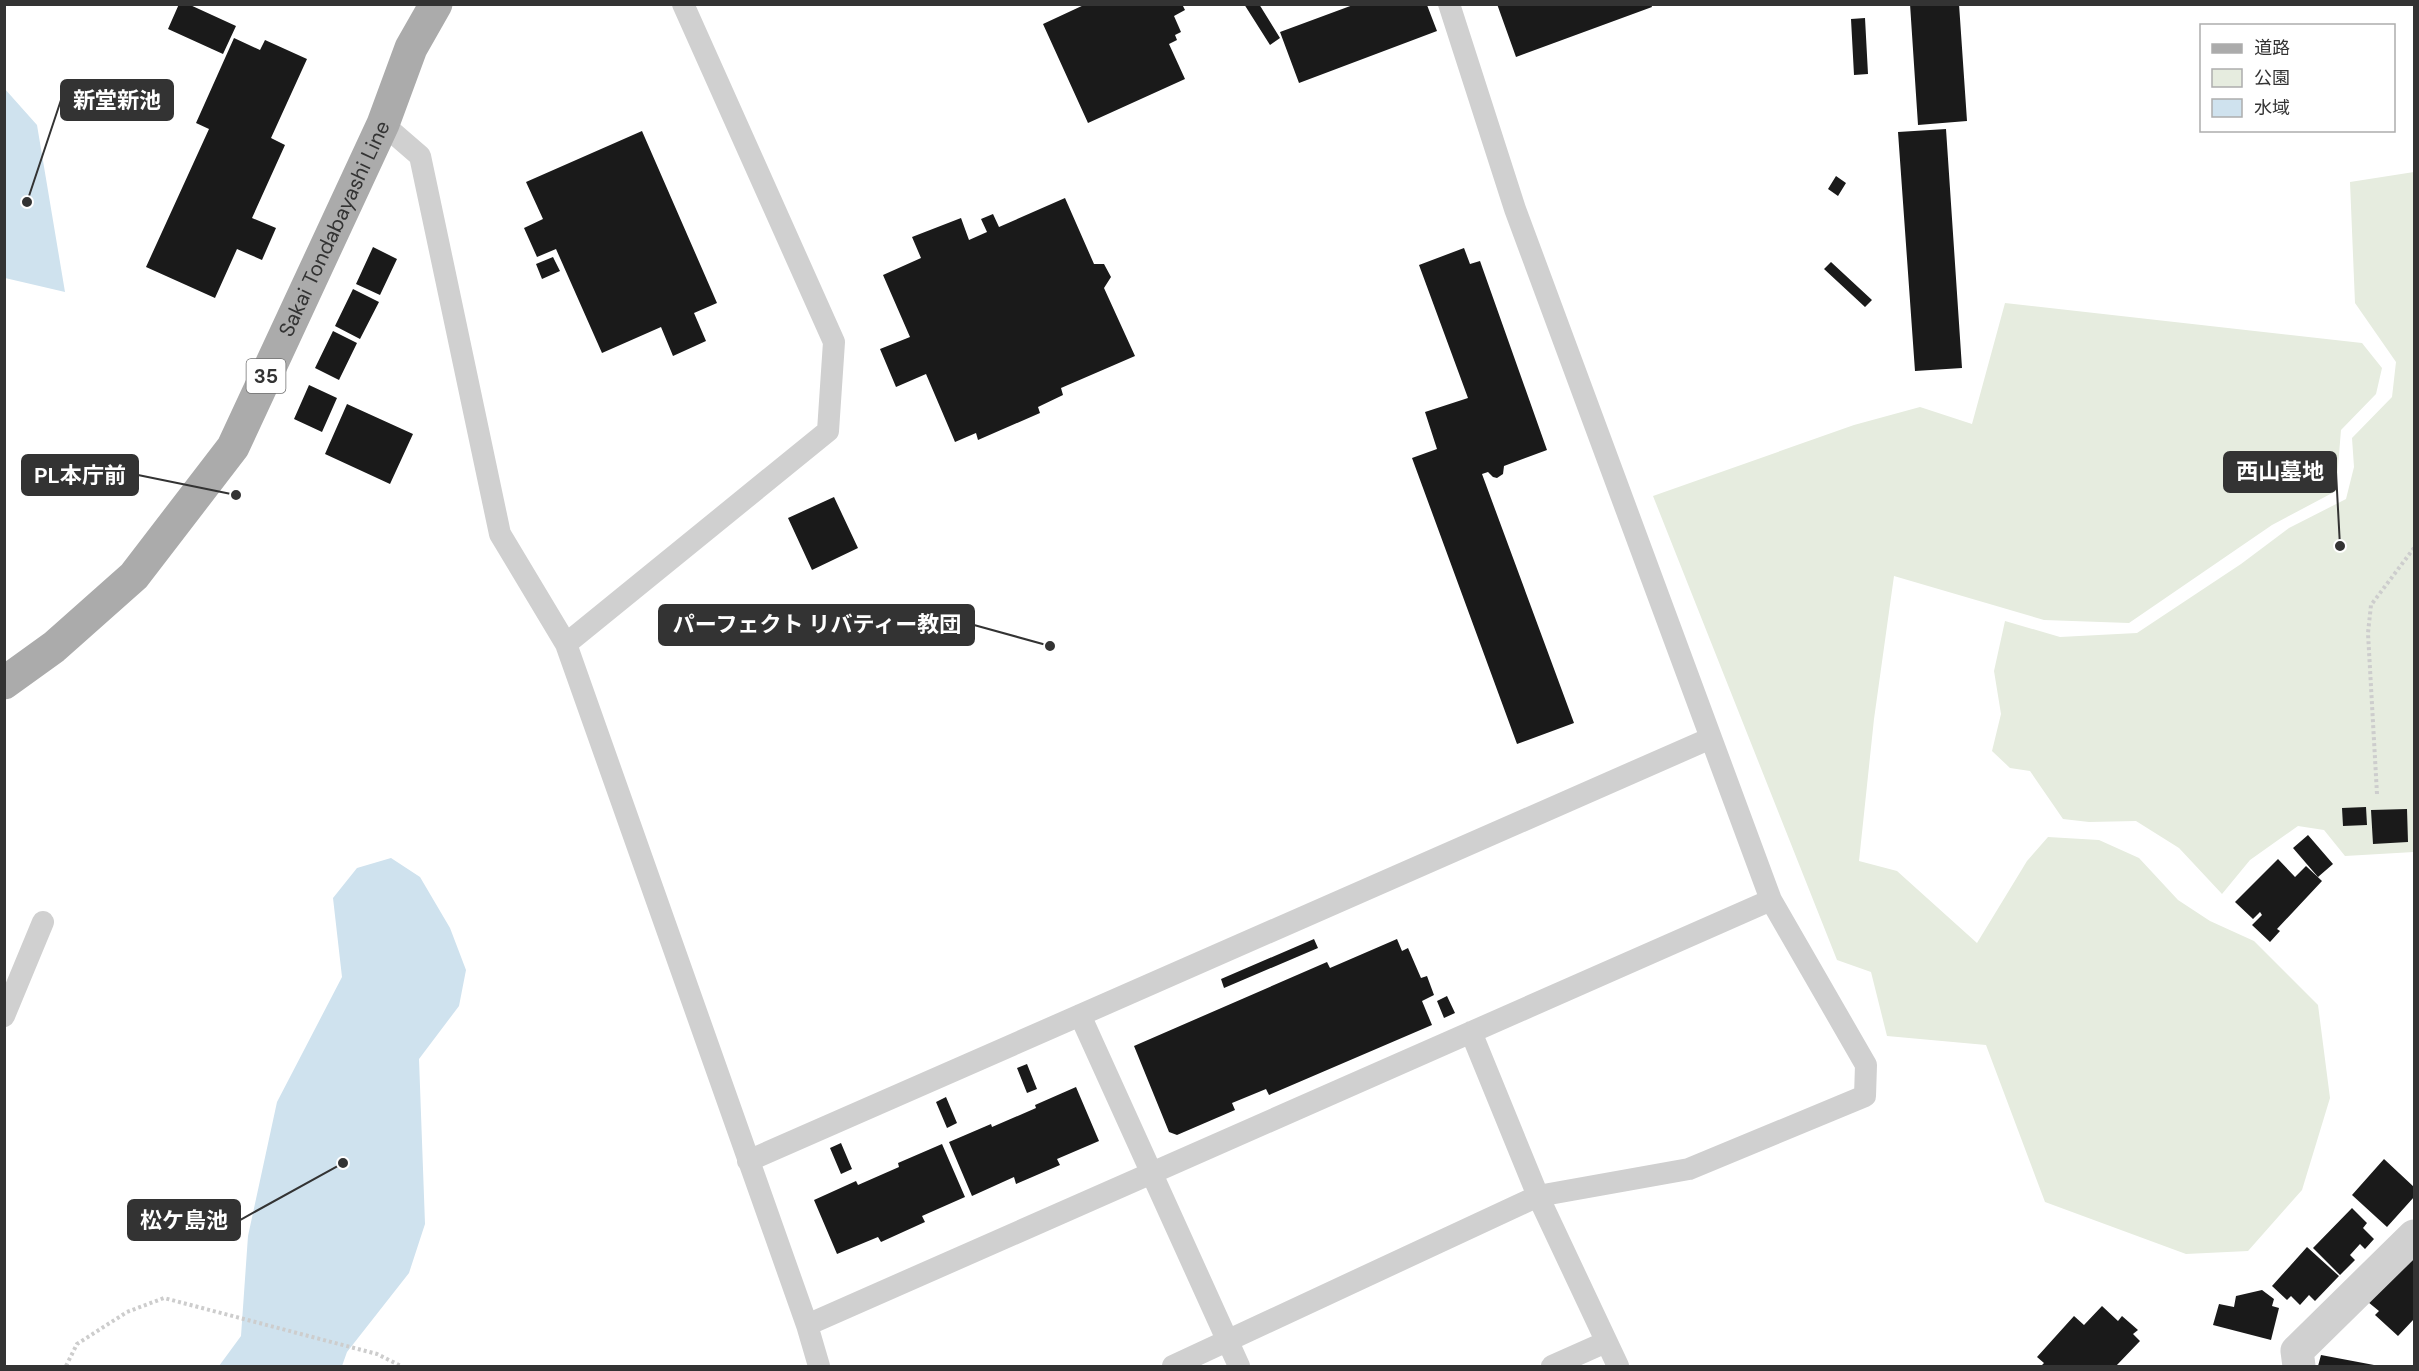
<svg xmlns="http://www.w3.org/2000/svg" width="2419" height="1371" viewBox="0 0 2419 1371" font-family="'DM Sans','Noto Sans JP',sans-serif">
<rect width="100%" height="100%" fill="#fff"/>
<path fill="#e6ecdf" d="M 2414,172 L 2414,852 L 2345,856 L 2324,830 L 2298,826 L 2250,860 L 2222,894 L 2179,848 L 2136,821 L 2089,822 L 2063,819 L 2030,771 L 2010,768 L 1992,751 L 2001,714 L 1994,671 L 2005,621 L 2060,637 L 2137,633 L 2241,564 L 2289,528 L 2346,499 L 2354,467 L 2352,438 L 2392,397 L 2396,362 L 2355,303 L 2350,182 Z
M 2005,303 L 2362,343 L 2382,368 L 2376,394 L 2341,430 L 2336,491 L 2272,525 L 2129,623 L 2044,620 L 1894,576 L 1874,719 L 1859,861 L 1897,871 L 1977,943 L 2027,861 L 2048,837 L 2099,840 L 2139,858 L 2178,900 L 2210,921 L 2254,941 L 2318,1005 L 2330,1098 L 2302,1190 L 2248,1251 L 2186,1254 L 2045,1202 L 1986,1045 L 1887,1036 L 1871,972 L 1837,960 L 1653,496 L 1854,425 L 1920,407 L 1972,424 Z"/>
<path fill="#cfe2ee" d="M 4,88 L 37,125 L 65,292 L 5,278 Z
M 391,858 L 420,877 L 450,928 L 466,970 L 459,1006 L 419,1059 L 425,1224 L 409,1273 L 347,1352 L 342,1366 L 219,1366 L 241,1336 L 248,1236 L 277,1102 L 342,977 L 333,898 L 357,868 Z"/>
<path fill="#1a1a1a" d="M 179,4 L 188,4 L 236,26 L 223,54 L 168,29 Z
M 1086,4 L 1182,4 L 1185,10 L 1174,16 L 1181,32 L 1175,35 L 1177,40 L 1169,44 L 1185,79 L 1088,123 L 1043,24 Z
M 1244,4 L 1259,4 L 1280,38 L 1270,45 Z
M 1497,4 L 1651,4 L 1652,7 L 1516,57 Z
M 1910,4 L 1959,4 L 1967,121 L 1918,125 Z
M 1353,5 L 1427,5 L 1437,31 L 1299,83 L 1280,32 Z
M 1865,18 L 1868,74 L 1854,75 L 1851,19 Z
M 234,38 L 260,50 L 265,40 L 307,59 L 271,138 L 285,145 L 252,218 L 276,228 L 262,260 L 237,249 L 215,298 L 146,267 L 209,129 L 196,123 Z
M 1946,129 L 1962,368 L 1915,371 L 1898,132 Z
M 642,131 L 717,303 L 694,313 L 706,341 L 673,356 L 661,327 L 602,353 L 556,249 L 537,257 L 524,228 L 543,219 L 526,182 Z
M 1836,176 L 1846,183 L 1838,196 L 1828,189 Z
M 1065,198 L 1094,264 L 1104,264 L 1111,277 L 1104,288 L 1135,356 L 1061,388 L 1063,395 L 1038,407 L 1040,413 L 978,440 L 976,433 L 955,442 L 926,374 L 896,387 L 880,349 L 910,337 L 883,275 L 921,258 L 912,237 L 961,218 L 969,240 L 987,232 L 981,219 L 993,214 L 999,227 Z
M 373,247 L 397,259 L 380,295 L 356,284 Z
M 1464,248 L 1470,264 L 1480,261 L 1547,450 L 1504,466 L 1503,474 L 1497,478 L 1493,477 L 1488,472 L 1482,474 L 1574,723 L 1517,744 L 1412,458 L 1437,449 L 1425,412 L 1468,398 L 1419,265 Z
M 553,257 L 560,271 L 542,279 L 536,264 Z
M 1831,262 L 1872,300 L 1865,307 L 1824,269 Z
M 353,289 L 379,302 L 360,339 L 335,326 Z
M 333,331 L 357,343 L 339,380 L 315,368 Z
M 309,385 L 337,398 L 322,432 L 294,419 Z
M 347,404 L 413,434 L 390,484 L 325,454 Z
M 834,497 L 858,548 L 812,570 L 788,518 Z
M 2366,807 L 2367,825 L 2343,826 L 2342,808 Z
M 2407,809 L 2408,842 L 2373,844 L 2371,810 Z
M 2308,835 L 2333,864 L 2318,877 L 2293,848 Z
M 2278,859 L 2295,877 L 2306,866 L 2322,881 L 2277,929 L 2280,931 L 2270,942 L 2252,925 L 2262,915 L 2260,912 L 2253,919 L 2235,902 Z
M 1314,939 L 1318,948 L 1224,988 L 1221,979 Z
M 1397,939 L 1402,951 L 1408,948 L 1421,978 L 1427,976 L 1434,995 L 1422,1001 L 1432,1025 L 1269,1095 L 1266,1089 L 1232,1103 L 1235,1110 L 1177,1135 L 1169,1132 L 1134,1046 L 1327,962 L 1330,968 Z
M 1447,996 L 1455,1013 L 1444,1018 L 1437,1001 Z
M 1027,1064 L 1037,1089 L 1027,1093 L 1017,1068 Z
M 1076,1087 L 1099,1141 L 1057,1159 L 1060,1165 L 1016,1184 L 1014,1177 L 972,1196 L 949,1142 L 991,1124 L 992,1127 L 1036,1108 L 1035,1105 Z
M 946,1097 L 957,1123 L 947,1128 L 936,1102 Z
M 841,1143 L 852,1169 L 841,1174 L 830,1148 Z
M 942,1144 L 965,1197 L 922,1216 L 925,1222 L 881,1242 L 878,1237 L 837,1254 L 814,1200 L 856,1181 L 858,1185 L 899,1167 L 898,1163 Z
M 2384,1159 L 2414,1187 L 2414,1197 L 2387,1227 L 2352,1195 Z
M 2352,1208 L 2367,1223 L 2363,1228 L 2374,1239 L 2365,1249 L 2360,1244 L 2350,1255 L 2355,1260 L 2340,1275 L 2313,1248 Z
M 2307,1247 L 2339,1276 L 2315,1301 L 2309,1295 L 2300,1305 L 2291,1296 L 2287,1300 L 2272,1286 Z
M 2414,1253 L 2414,1319 L 2398,1336 L 2375,1315 L 2379,1311 L 2368,1302 Z
M 2262,1290 L 2274,1299 L 2272,1306 L 2279,1308 L 2271,1340 L 2213,1325 L 2219,1304 L 2234,1307 L 2236,1296 Z
M 2102,1306 L 2118,1321 L 2122,1316 L 2138,1330 L 2133,1334 L 2140,1341 L 2116,1366 L 2041,1366 L 2044,1363 L 2037,1357 L 2074,1316 L 2084,1325 Z
M 2321,1355 L 2374,1365 L 2374,1366 L 2318,1366 Z"/>
<g fill="none" stroke-linecap="round" stroke-linejoin="round">
<path stroke="#cdcdcd" stroke-width="4" stroke-dasharray="3 3" stroke-linecap="butt" d="M 2377,794 L 2368,633 L 2371,605 L 2414,548
M 66,1366 L 77,1344 L 127,1312 L 164,1298 L 377,1354 L 401,1366"/>
<path stroke="#d0d0d0" stroke-width="22" d="M 383,124 L 420,156 L 500,534 L 566,644 L 807,1325 L 819,1366
M 566,644 L 828,431 L 834,342 L 683,4
M 1080,1015 L 1239,1366
M 4,1016 L 43,922
M 1471,1032 L 1538,1196 L 1618,1366
M 748,1161 L 1711,738
M 807,1325 L 1771,900
M 1173,1366 L 1538,1196 L 1689,1169 L 1865,1096 L 1866,1065 L 1771,900 L 1515,209 L 1449,4
M 1552,1366 L 1606,1342"/>
<path stroke="#d0d0d0" stroke-width="33" d="M 2299,1366 L 2297,1351 L 2414,1236"/>
<path stroke="#ababab" stroke-width="33" id="s1" d="M 4,683 L 54,647 L 134,576 L 233,447 L 383,124 L 411,48 L 436,4"/>
</g>
<g text-anchor="middle" stroke-width="6" stroke-linejoin="round" paint-order="stroke">
<rect fill="#fff" stroke="#707070" stroke-width="1.5" x="246.5" y="359" width="39" height="34" rx="4.5"/>
<g font-size="20" font-weight="bold" fill="#333">
<text x="266" y="383">35</text>
</g>
<g font-size="21" fill="#333" stroke="#fff">
<text dy="7" stroke="none"><textPath href="#s1" startOffset="572">Sakai Tondabayashi Line</textPath></text>
</g>
</g>
<path fill="none" stroke="#333" stroke-width="2" d="M27 202L61 100M2340 546L2336 472M236 495L138 475M1050 646L974 625M343 1163L240 1220"/>
<g fill="#333" stroke="#fff" stroke-width="2">
<circle cx="27" cy="202" r="6"/>
<circle cx="2340" cy="546" r="6"/>
<circle cx="236" cy="495" r="6"/>
<circle cx="1050" cy="646" r="6"/>
<circle cx="343" cy="1163" r="6"/>
</g>
<g fill="#333" stroke="#333" stroke-width="2">
<rect x="61" y="80" width="112" height="40" rx="6"/>
<rect x="2224" y="452" width="112" height="40" rx="6"/>
<rect x="22" y="455" width="116" height="40" rx="6"/>
<rect x="659" y="605" width="315" height="40" rx="6"/>
<rect x="128" y="1200" width="112" height="40" rx="6"/>
</g>
<g font-size="22" text-anchor="middle" font-weight="bold" fill="#fff">
<text x="117" y="108">新堂新池</text>
<text x="2280" y="479">西山墓地</text>
<text x="80" y="483">PL本庁前</text>
<text x="817" y="632">パーフェクト リバティー教団</text>
<text x="184" y="1228">松ケ島池</text>
</g>
<rect width="2419" height="1371" fill="none" stroke="#333333" stroke-width="12"/>
<rect x="2200" y="24" width="195" height="108" fill="#ffffff" stroke="#adadad" stroke-width="1.5"/>
<rect x="2212" y="44" width="30" height="9" fill="#ababab" stroke="#adadad" stroke-width="1.5"/>
<text x="2254" y="54" font-size="18" fill="#333333">道路</text>
<rect x="2212" y="69" width="30" height="18" fill="#e6ecdf" stroke="#adadad" stroke-width="1.5"/>
<text x="2254" y="84" font-size="18" fill="#333333">公園</text>
<rect x="2212" y="99" width="30" height="18" fill="#cfe2ee" stroke="#adadad" stroke-width="1.5"/>
<text x="2254" y="114" font-size="18" fill="#333333">水域</text>
</svg>
